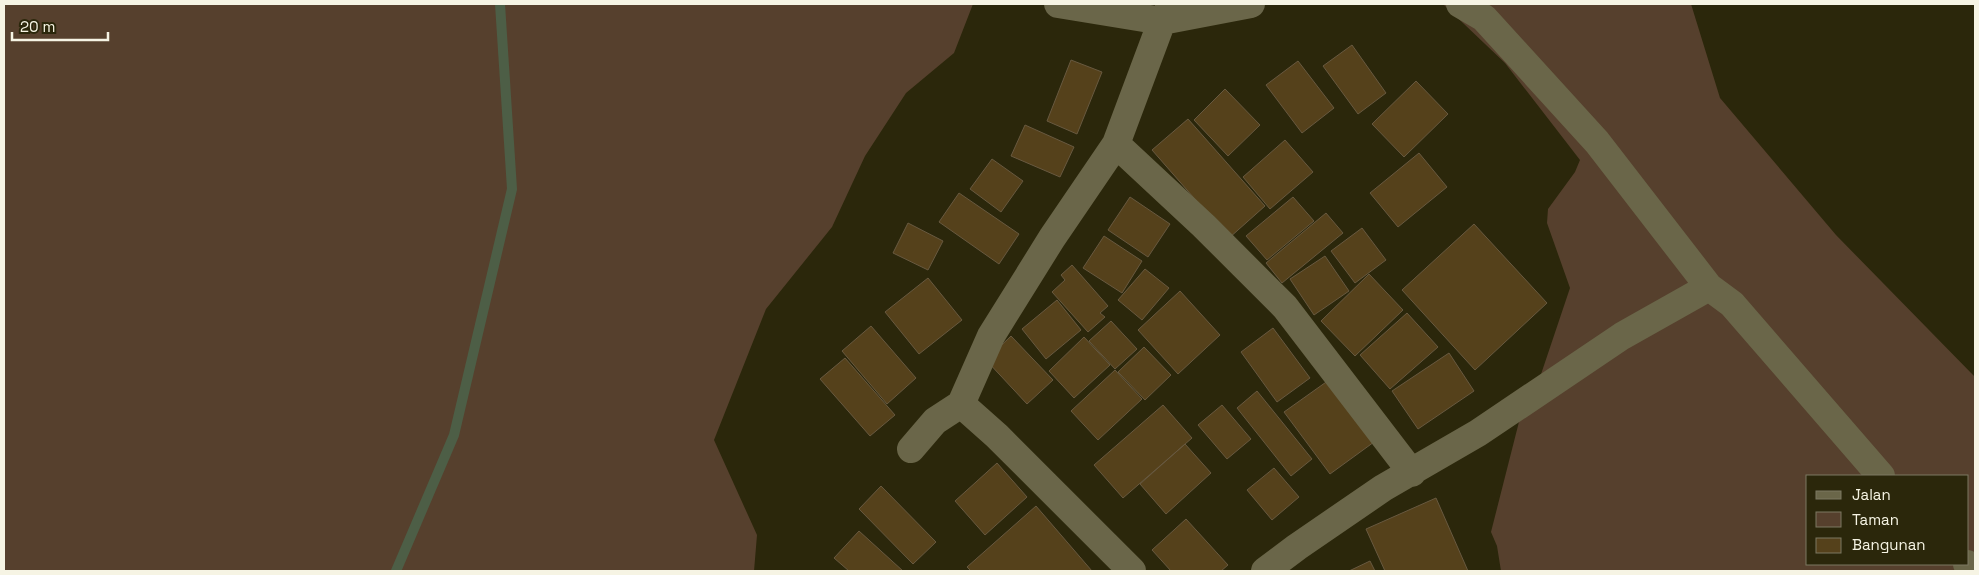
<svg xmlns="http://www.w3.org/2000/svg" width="1979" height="575" viewBox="0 0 1979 575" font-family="'Space Grotesk',sans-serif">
<rect width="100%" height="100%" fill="#2b270b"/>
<path fill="#56402d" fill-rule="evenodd" d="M 4,4 L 973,4 L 954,53 L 906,93 L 865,156 L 832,227 L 766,309 L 714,440 L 757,535 L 754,571 L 4,571 Z
M 1443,4 L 1691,4 L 1720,98 L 1836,235 L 1975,377 L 1975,571 L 1501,571 L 1497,546 L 1491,532 L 1522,410 L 1532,401 L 1570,288 L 1547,223 L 1548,209 L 1575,172 L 1580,160 L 1505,63 ZM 1808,476 L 1968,476 L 1968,564 L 1808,564 Z"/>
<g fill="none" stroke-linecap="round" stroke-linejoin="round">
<path stroke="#4d5e46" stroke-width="10" d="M 396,571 L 454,435 L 512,189 L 500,4"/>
</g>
<path fill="#55411b" stroke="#685940" d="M 1352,45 L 1386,93 L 1358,114 L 1323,66 Z
M 1071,60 L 1102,72 L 1077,134 L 1047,121 Z
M 1298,61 L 1334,108 L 1302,133 L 1266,85 Z
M 1416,81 L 1448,114 L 1404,157 L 1372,124 Z
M 1225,89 L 1260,125 L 1228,156 L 1194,120 Z
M 1188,119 L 1265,206 L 1229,238 L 1152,150 Z
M 1025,125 L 1074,147 L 1060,177 L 1011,156 Z
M 1285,140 L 1313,172 L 1270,209 L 1243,177 Z
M 1419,153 L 1447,187 L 1398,227 L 1370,193 Z
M 992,159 L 1023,181 L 1001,212 L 970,189 Z
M 959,193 L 1019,234 L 999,264 L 939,222 Z
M 1130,197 L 1170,224 L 1148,257 L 1108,230 Z
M 1293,197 L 1314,221 L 1267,260 L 1246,236 Z
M 1326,213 L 1343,233 L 1282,283 L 1266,263 Z
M 908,223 L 943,241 L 928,270 L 893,253 Z
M 1474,224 L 1547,303 L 1475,370 L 1402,290 Z
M 1362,228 L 1386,260 L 1355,283 L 1331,251 Z
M 1104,236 L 1142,261 L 1122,293 L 1083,268 Z
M 1325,256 L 1349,291 L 1314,315 L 1290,279 Z
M 1072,265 L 1108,306 L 1100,313 L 1105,317 L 1088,332 L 1052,292 L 1065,280 L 1061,275 Z
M 1145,269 L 1169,288 L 1142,320 L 1118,300 Z
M 1369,274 L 1403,310 L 1355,356 L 1321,321 Z
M 928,278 L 962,320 L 919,354 L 885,312 Z
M 1180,291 L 1220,335 L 1178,374 L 1138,330 Z
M 1057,300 L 1081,330 L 1046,359 L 1022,329 Z
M 1407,313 L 1438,347 L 1390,389 L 1360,355 Z
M 1111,321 L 1137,349 L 1115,369 L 1089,341 Z
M 871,326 L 916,378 L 887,404 L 842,351 Z
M 1273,328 L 1310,378 L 1277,402 L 1241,352 Z
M 1011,336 L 1053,380 L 1027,404 L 986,360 Z
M 1084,337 L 1110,365 L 1074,398 L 1049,371 Z
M 1144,347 L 1171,375 L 1145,400 L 1118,372 Z
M 1449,353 L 1474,391 L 1418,429 L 1392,391 Z
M 845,358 L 895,415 L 870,436 L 820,379 Z
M 1115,370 L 1142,399 L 1098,440 L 1071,411 Z
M 1329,380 L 1374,442 L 1330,474 L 1284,412 Z
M 1257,391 L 1312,459 L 1291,476 L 1237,408 Z
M 1163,405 L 1192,438 L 1123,498 L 1094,465 Z
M 1222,405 L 1251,439 L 1227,459 L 1198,425 Z
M 1185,444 L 1211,473 L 1166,514 L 1140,484 Z
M 997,463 L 1027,497 L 985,535 L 955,501 Z
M 1274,468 L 1299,497 L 1272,520 L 1247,490 Z
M 881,486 L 936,542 L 913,564 L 859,509 Z
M 1436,498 L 1468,571 L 1385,571 L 1366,529 Z
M 1036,506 L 1092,571 L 971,571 L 967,567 Z
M 1186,519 L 1228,565 L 1221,571 L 1171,571 L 1152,550 Z
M 859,531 L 903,571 L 849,571 L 834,558 Z
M 1370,561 L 1375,571 L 1349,571 Z"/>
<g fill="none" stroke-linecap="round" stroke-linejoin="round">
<path stroke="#6a6649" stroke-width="28" d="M 1058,4 L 1162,21 L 1251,4
M 1460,4 L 1484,18 L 1597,142 L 1709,287 L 1732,304 L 1881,476
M 1116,144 L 1204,226 L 1285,307 L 1412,473
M 961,404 L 997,436 L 1132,571
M 911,449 L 935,421 L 961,404 L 991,336 L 1052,238 L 1116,144 L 1162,21 L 1172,4
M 1967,564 L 1974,571
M 1265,571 L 1297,547 L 1383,488 L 1478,433 L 1622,336 L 1709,287"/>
</g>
<rect width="1979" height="575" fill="none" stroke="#f6f4e4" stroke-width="10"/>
<rect x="1806" y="475" width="162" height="90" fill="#2b270b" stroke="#7c7962"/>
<rect x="1816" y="491" width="25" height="8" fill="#6a6649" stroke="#7c7962"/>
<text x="1852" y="500" font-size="15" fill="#f6f4e4">Jalan</text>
<rect x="1816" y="512" width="25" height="15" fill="#56402d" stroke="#7c7962"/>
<text x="1852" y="525" font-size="15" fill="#f6f4e4">Taman</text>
<rect x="1816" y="538" width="25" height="15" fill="#55411b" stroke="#7c7962"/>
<text x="1852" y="550" font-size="15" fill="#f6f4e4">Bangunan</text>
<path d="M12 32v8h96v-8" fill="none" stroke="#f6f4e4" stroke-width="2.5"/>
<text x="20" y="32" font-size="15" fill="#f6f4e4" stroke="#2b270b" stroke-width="4" paint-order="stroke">20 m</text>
</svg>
